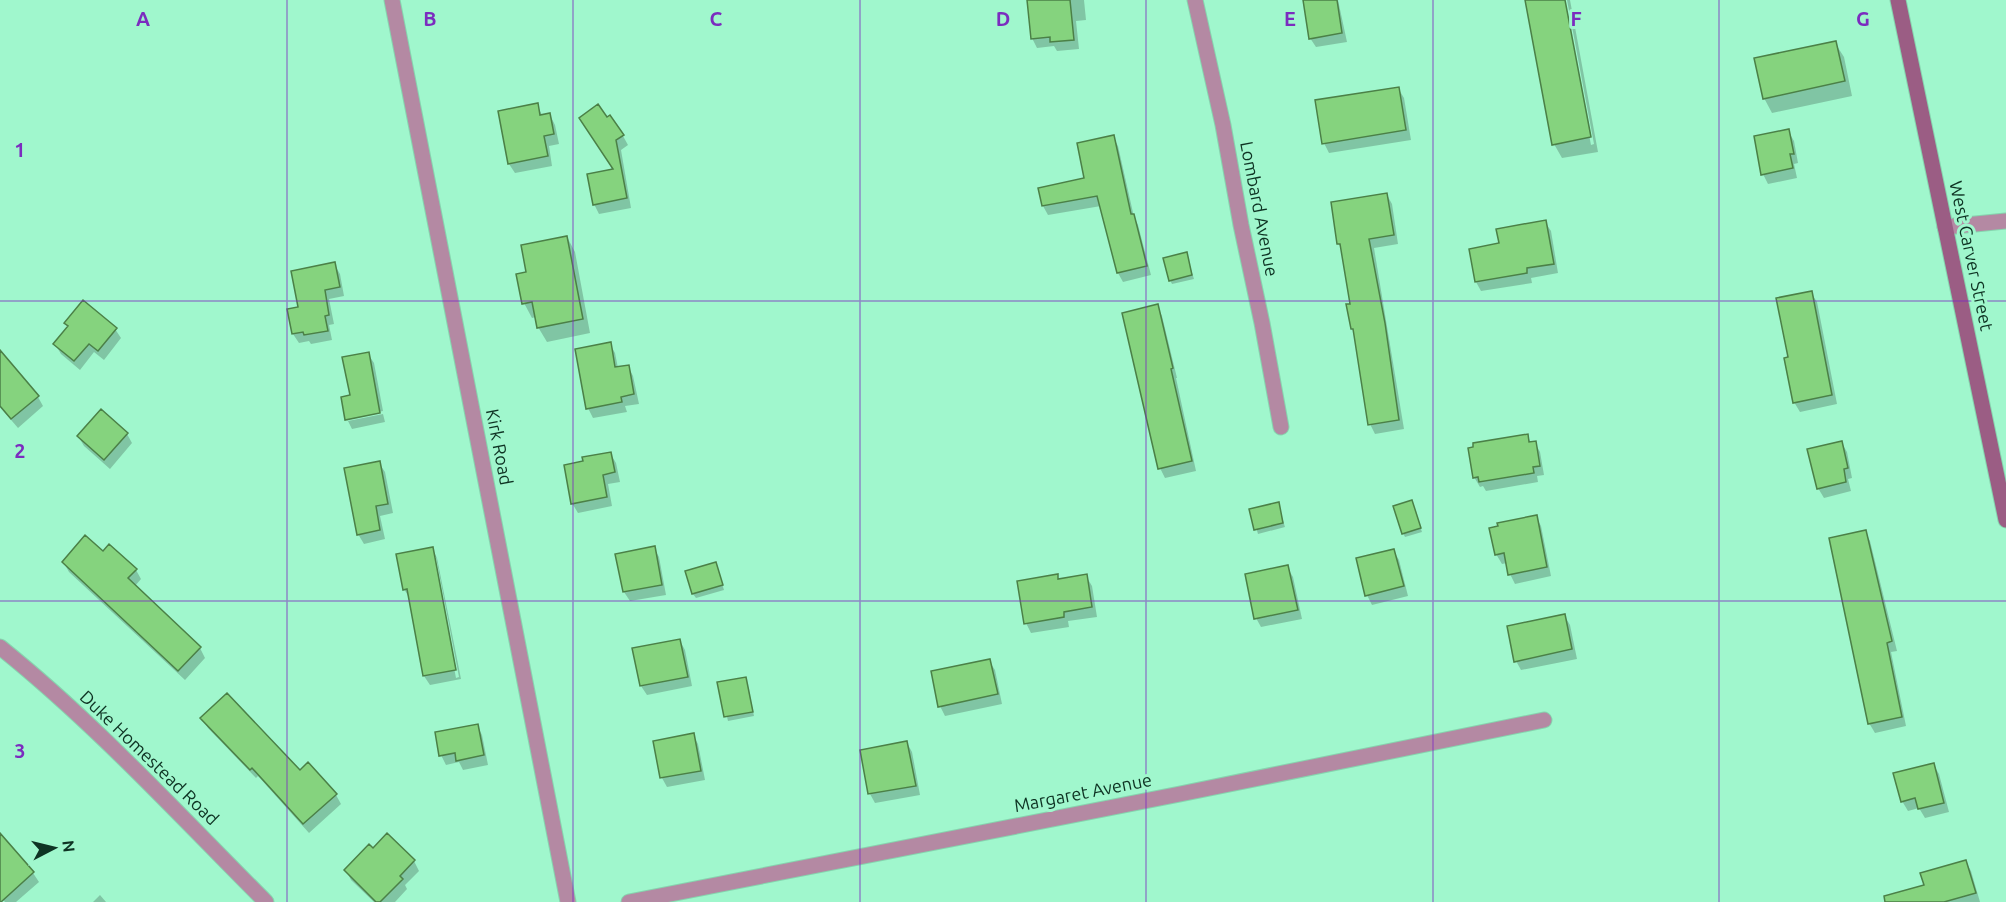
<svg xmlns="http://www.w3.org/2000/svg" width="2006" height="902" viewBox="0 0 2006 902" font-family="Ubuntu,sans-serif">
<rect width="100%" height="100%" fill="#a0f7cd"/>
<path fill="#0003" fill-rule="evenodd" d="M 1029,0 L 1084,0 L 1086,20 L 1076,21 L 1079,49 L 1057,51 L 1054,46 L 1037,48 L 1032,38 Z
M 1304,0 L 1338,0 L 1347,42 L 1316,47 L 1310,38 Z
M 1527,0 L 1564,0 L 1591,145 L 1594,144 L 1567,0 L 1570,0 L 1598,152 L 1562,158 L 1554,144 Z
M 1835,43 L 1844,57 L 1852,96 L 1772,113 L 1764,98 Z
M 1398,88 L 1404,98 L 1411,140 L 1329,153 L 1324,143 Z
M 537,105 L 542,115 L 550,115 L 555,125 L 559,144 L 549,146 L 552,166 L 515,173 L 509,164 Z
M 607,120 L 623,136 L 628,145 L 621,150 L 631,208 L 599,214 L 594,204 L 615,170 Z
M 1788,131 L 1794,141 L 1798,163 L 1794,164 L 1797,178 L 1768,184 L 1763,174 Z
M 1113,137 L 1118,146 L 1134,217 L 1138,225 L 1151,275 L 1123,282 L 1118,273 L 1101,206 L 1048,215 L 1043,206 L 1040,189 L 1086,180 Z
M 1387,195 L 1392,204 L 1398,244 L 1374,248 L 1404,429 L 1375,434 L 1370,424 L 1356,334 L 1353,329 L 1352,305 L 1342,250 L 1339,244 Z
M 1545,222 L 1551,231 L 1558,273 L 1531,278 L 1532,283 L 1481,291 L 1476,282 L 1501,244 Z
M 567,237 L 575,252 L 590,333 L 547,342 L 538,327 L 536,317 L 532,318 L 524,303 L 528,273 Z
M 1186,254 L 1194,279 L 1172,284 L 1170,280 Z
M 334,264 L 340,274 L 344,296 L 329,299 L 334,324 L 329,325 L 332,340 L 311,344 L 309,341 L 299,343 L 293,334 L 300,309 Z
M 1811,293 L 1817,302 L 1837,404 L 1800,412 L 1794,402 L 1790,359 Z
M 1157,306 L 1162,316 L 1177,378 L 1176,378 L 1196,471 L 1165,478 L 1160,468 Z
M 66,323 L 115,329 L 121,338 L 104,360 L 94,352 L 80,370 L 61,354 L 55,344 L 69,328 Z
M 610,344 L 615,353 L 618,368 L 628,366 L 633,376 L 639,404 L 625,406 L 627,412 L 593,418 L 588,408 Z
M 368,354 L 374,363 L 383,411 L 348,418 L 348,421 L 383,414 L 385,422 L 352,429 L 347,419 L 351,396 Z
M 0,356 L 38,397 L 43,406 L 18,428 L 0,407 Z
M 127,434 L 132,443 L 110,469 L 84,446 L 78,436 Z
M 1527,435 L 1531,443 L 1535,443 L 1540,452 L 1544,475 L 1537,476 L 1538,482 L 1486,491 L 1483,486 L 1480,487 L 1474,477 Z
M 1841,442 L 1847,452 L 1852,478 L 1848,479 L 1851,491 L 1824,498 L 1818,488 Z
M 610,453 L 616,463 L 620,482 L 608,484 L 612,506 L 578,513 L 572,503 L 584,462 Z
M 379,463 L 385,472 L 393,513 L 380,516 L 385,539 L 364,544 L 358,534 Z
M 1411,501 L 1422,532 L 1405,537 L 1403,533 Z
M 1278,504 L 1285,527 L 1258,534 L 1251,510 Z
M 1536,517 L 1541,526 L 1551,576 L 1515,584 L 1510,574 L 1507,563 L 1502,564 L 1496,554 Z
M 1865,531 L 1870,541 L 1897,651 L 1891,652 L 1906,726 L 1875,733 L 1869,723 Z
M 432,548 L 437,558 L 461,679 L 430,685 L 424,676 L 410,599 L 404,589 ZM 433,557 L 436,557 L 459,677 L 456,678 Z
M 654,548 L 659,557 L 666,595 L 630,601 L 624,592 L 617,555 Z
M 1393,550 L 1399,560 L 1408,596 L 1372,605 L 1367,595 Z
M 103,553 L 136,570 L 141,579 L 135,586 L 200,648 L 205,658 L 185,680 L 69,572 L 64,563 Z
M 1287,567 L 1293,577 L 1302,619 L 1261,627 L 1256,618 Z
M 717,568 L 724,590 L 696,598 L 693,594 Z
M 1057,576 L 1060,581 L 1086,576 L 1092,586 L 1097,617 L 1068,621 L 1069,627 L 1031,633 L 1026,623 Z
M 1564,615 L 1570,625 L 1577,659 L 1521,670 L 1516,661 Z
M 680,641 L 685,650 L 692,686 L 647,695 L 641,686 L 634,649 Z
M 989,661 L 995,670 L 1002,704 L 945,716 L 940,706 Z
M 746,678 L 754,716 L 728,721 L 719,684 Z
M 202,718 L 300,772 L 336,795 L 341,804 L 309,833 L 258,776 L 256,778 L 208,728 Z
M 477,725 L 482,735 L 488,765 L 463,770 L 459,762 L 446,765 L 441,755 Z
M 693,735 L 698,744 L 705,780 L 667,787 L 662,778 L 655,742 Z
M 907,743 L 912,752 L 920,795 L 875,803 L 870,794 L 861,751 Z
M 1933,764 L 1939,774 L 1949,812 L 1925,818 L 1919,808 L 1908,811 L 1902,801 Z
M 0,836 L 33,873 L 39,882 L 16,902 L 5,902 L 0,896 Z
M 373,850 L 414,861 L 419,871 L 405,885 L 407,889 L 395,902 L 374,902 L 351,880 L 346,870 Z
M 1966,862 L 1971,871 L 1980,902 L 1931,902 Z
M 100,895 L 106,902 L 93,902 Z"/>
<path fill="#85d37e" stroke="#4b8047" stroke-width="1.5" d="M 1027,0 L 1070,0 L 1074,40 L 1050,42 L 1050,37 L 1031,39 Z
M 1303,0 L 1337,0 L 1342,33 L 1309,39 Z
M 1525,0 L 1565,0 L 1591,137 L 1552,145 Z
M 1836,41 L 1845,81 L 1763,99 L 1754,58 Z
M 1399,87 L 1406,130 L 1322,144 L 1315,100 Z
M 538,103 L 540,115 L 550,113 L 554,134 L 544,136 L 548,156 L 508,164 L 498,111 Z
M 598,104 L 607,117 L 610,115 L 624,135 L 616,140 L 627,198 L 593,205 L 587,174 L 613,169 L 579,118 Z
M 1789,129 L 1794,154 L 1790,154 L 1793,168 L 1761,175 L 1754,136 Z
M 1114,135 L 1131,214 L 1134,214 L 1147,266 L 1117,273 L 1097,196 L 1042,206 L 1038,188 L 1084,178 L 1077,143 Z
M 1387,193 L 1394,235 L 1369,239 L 1385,323 L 1399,420 L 1368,425 L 1353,329 L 1351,329 L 1346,304 L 1350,304 L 1340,244 L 1337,244 L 1331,202 Z
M 1546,220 L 1554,264 L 1527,268 L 1527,273 L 1475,282 L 1469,249 L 1499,243 L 1496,229 Z
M 567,236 L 583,319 L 537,328 L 532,302 L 522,304 L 516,274 L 526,272 L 521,245 Z
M 1187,252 L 1192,275 L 1169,281 L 1163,258 Z
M 335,262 L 340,287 L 325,290 L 329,315 L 325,316 L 328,331 L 304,335 L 303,332 L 292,334 L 287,309 L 298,307 L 291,271 Z
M 1812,291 L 1832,395 L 1793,403 L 1784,358 L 1788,357 L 1776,298 Z
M 83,300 L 117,328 L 98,351 L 89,344 L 74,361 L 53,344 L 68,326 L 64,323 Z
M 1158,304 L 1173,368 L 1171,369 L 1192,461 L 1158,469 L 1122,313 Z
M 611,342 L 615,367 L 629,365 L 634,394 L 621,397 L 622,402 L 586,409 L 575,349 Z
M 0,350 L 39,396 L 11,419 L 0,406 Z
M 369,352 L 380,413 L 345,420 L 341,397 L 350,395 L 342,357 Z
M 101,409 L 128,433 L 104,460 L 77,436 Z
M 1528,434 L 1529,442 L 1536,441 L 1540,466 L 1533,467 L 1534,473 L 1479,482 L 1478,477 L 1473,478 L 1468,448 L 1473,447 L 1473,443 Z
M 1842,441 L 1848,468 L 1844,469 L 1846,482 L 1817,489 L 1807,449 Z
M 611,452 L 615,472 L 603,475 L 607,497 L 571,504 L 564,465 L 583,461 L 582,457 Z
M 380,461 L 388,504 L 376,506 L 380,530 L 357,535 L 344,468 Z
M 1412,500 L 1421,528 L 1402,534 L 1393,506 Z
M 1279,502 L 1283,523 L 1254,530 L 1249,509 Z
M 1537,515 L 1547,567 L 1508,575 L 1504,553 L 1495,555 L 1489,528 L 1498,526 L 1497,523 Z
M 1866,530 L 1892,641 L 1887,643 L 1902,717 L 1868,724 L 1829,538 Z
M 85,535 L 103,551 L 109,544 L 137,569 L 128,578 L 201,647 L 178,671 L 62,562 Z
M 655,546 L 662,585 L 623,592 L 615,554 Z
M 433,547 L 456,670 L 423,676 L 407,589 L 403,590 L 396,554 Z
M 1394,549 L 1404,586 L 1365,596 L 1356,558 Z
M 716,562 L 723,585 L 692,594 L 685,571 Z
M 1288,565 L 1298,610 L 1254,619 L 1245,574 Z
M 1058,574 L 1058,579 L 1087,574 L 1092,607 L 1064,612 L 1064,617 L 1024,624 L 1017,581 Z
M 1565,614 L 1572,649 L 1514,662 L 1507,626 Z
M 680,639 L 688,677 L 640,686 L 632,648 Z
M 990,659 L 998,694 L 938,707 L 931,671 Z
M 746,677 L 753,712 L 724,717 L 717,682 Z
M 227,693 L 300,770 L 308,762 L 337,794 L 303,824 L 252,768 L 250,770 L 200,718 Z
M 478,724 L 484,755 L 456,761 L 455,753 L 439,756 L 435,732 Z
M 694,733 L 701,771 L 660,778 L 653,741 Z
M 907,741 L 916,786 L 868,794 L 860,750 Z
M 1934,763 L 1944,803 L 1918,809 L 1915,798 L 1901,802 L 1893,773 Z
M 0,833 L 34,872 L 1,902 L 0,902 Z
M 387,833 L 415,860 L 400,876 L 403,879 L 380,902 L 376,902 L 344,870 L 369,844 L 373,848 Z
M 1966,860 L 1976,893 L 1944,902 L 1885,902 L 1884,896 L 1924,885 L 1920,873 Z"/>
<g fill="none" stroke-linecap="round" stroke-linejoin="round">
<defs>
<path id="street" d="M 392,0 L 568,902
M 1195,0 L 1223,125 L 1241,225 L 1262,323 L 1281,427
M 1945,227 L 2006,221
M 0,647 C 96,724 179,815 266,902
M 629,902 L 1180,794 L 1544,720"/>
<path id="secondary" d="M 1898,0 L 2006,520"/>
</defs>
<use href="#street" stroke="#86d4ae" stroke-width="17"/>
<use href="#secondary" stroke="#86d4ae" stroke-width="17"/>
<use href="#street" stroke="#b489a3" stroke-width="15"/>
<use href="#secondary" stroke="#9b5d84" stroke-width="15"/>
</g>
<path fill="none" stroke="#7b2cbf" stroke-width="1.5" stroke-opacity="0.55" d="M 287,0 L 287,902M 573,0 L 573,902M 860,0 L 860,902M 1146,0 L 1146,902M 1433,0 L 1433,902M 1719,0 L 1719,902M 0,301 L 2006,301M 0,601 L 2006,601"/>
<g text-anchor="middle" stroke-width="6" stroke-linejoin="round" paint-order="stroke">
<g font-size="18" fill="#0e3323" stroke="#a0f7cd">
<text transform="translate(1259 209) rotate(79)" y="6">Lombard Avenue</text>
<text transform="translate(1971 256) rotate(78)" y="6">West Carver Street</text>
<text transform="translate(499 447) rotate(79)" y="6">Kirk Road</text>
<text transform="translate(149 758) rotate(44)" y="6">Duke Homestead Road</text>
<text transform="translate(1083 793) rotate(-11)" y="6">Margaret Avenue</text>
</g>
</g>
<g font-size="20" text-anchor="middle" font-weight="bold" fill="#7b2cbf" stroke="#a0f7cd" stroke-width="6" stroke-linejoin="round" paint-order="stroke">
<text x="143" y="26">A</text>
<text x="430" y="26">B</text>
<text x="716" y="26">C</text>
<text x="1003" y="26">D</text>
<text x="1290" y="26">E</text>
<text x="1576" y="26">F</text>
<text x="1863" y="26">G</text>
<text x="20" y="157">1</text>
<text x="20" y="458">2</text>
<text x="20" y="758">3</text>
</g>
<g transform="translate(54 848) rotate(83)" stroke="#a0f7cd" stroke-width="4.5" paint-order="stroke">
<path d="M0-4.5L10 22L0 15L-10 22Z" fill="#0e3323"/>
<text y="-9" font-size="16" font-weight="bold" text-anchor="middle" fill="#0e3323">N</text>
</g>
</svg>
